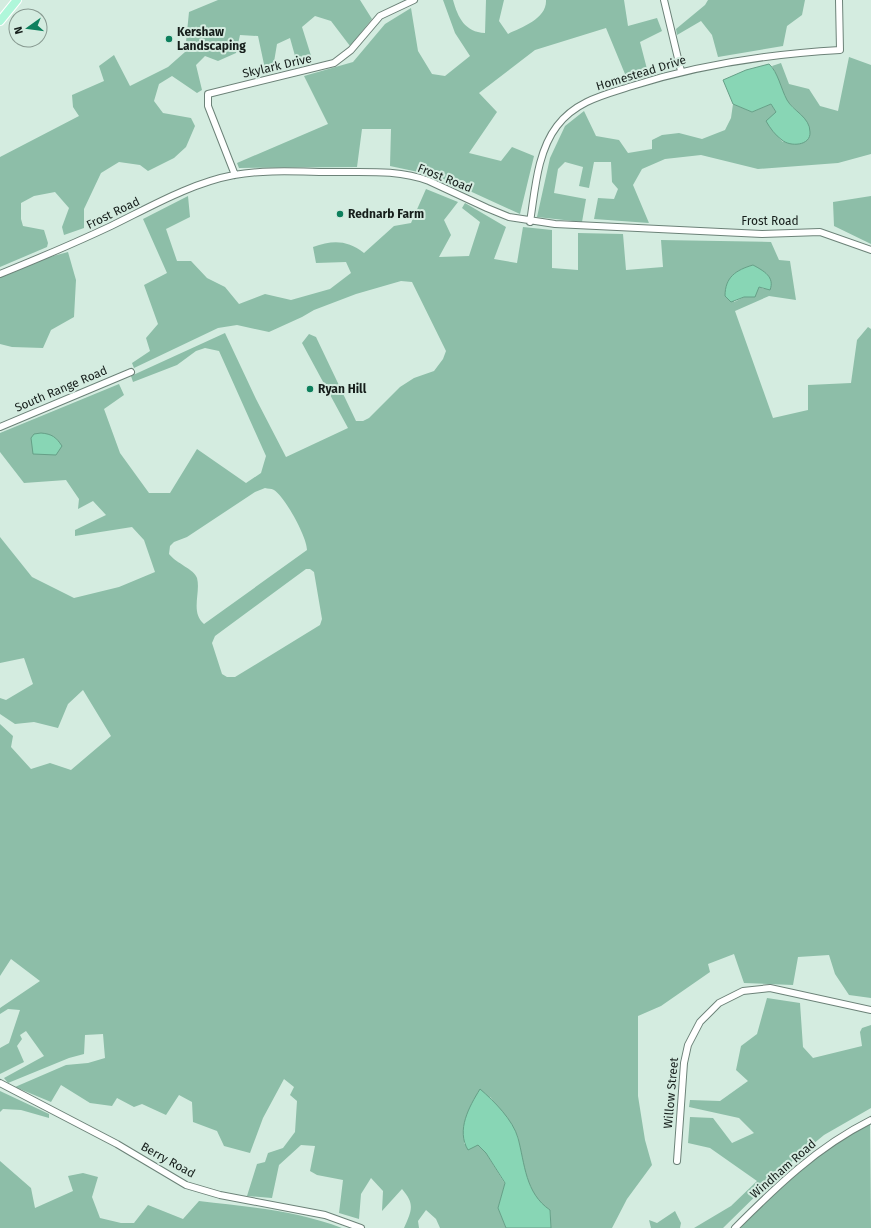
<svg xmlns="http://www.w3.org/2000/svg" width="871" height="1228" viewBox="0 0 871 1228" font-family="'Fira Sans',sans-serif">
<rect width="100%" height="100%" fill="#d4ece0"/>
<path fill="#8dbea8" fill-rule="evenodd" d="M 218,0 L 360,0 L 372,19 L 350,46 L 331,21 L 315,16 L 302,27 L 313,62 L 297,63 L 290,38 L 277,44 L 273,68 L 265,69 L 258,36 L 240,35 L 236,53 L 218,61 L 205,56 L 196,65 L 202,90 L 197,93 L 172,76 L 159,84 L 154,101 L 163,113 L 191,118 L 195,126 L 186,147 L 174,158 L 148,171 L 140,165 L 119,162 L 101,173 L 84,209 L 84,228 L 64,235 L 62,227 L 69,208 L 55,192 L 34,196 L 21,203 L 21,219 L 23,226 L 44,230 L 48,243 L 47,247 L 0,267 L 0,157 L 79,116 L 73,107 L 72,95 L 104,81 L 99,66 L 114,55 L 130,86 L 168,67 L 185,52 L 189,12 Z
M 443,0 L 453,0 C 458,18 465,32 485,33 L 486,0 L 504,0 L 499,21 L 508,34 C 522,27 547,19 546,0 L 624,0 L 628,26 L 657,18 L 662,31 L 640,42 L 647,69 L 625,74 L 606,28 L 535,50 L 479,93 L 497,112 L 469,153 L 501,161 L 512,147 L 534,156 L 520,214 L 437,176 L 390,166 L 391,129 L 362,129 L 357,167 L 239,168 L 237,163 L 328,124 L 304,76 L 353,62 L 385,24 L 411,8 L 418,51 L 432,74 L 445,76 L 470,56 L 455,33 Z
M 708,0 L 805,0 L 802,15 L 787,26 L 783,46 L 718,57 L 712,35 L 701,21 L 677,35 L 676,29 L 705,5 Z
M 849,57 L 871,65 L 871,154 L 838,163 L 758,169 L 701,155 L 665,159 L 642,169 L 633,185 L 649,223 L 594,219 L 598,198 L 614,199 L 618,189 L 612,182 L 611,162 L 594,162 L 589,188 L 579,186 L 583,167 L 565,162 L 558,169 L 554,193 L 586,199 L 582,222 L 537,217 L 550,158 L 565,126 L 584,111 L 596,136 L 619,140 L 628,153 L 652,149 L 652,140 L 662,135 L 679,133 L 702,139 L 725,130 L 731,118 L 733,104 L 752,112 L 771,104 L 776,112 L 771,129 L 783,142 L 801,115 L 787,101 L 772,66 L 781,63 L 789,84 L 809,89 L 820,106 L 838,111 Z
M 426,189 L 458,202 L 444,220 L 451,235 L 439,257 L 469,256 L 480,222 L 462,208 L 465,203 L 506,227 L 494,259 L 517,263 L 523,227 L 552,230 L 552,268 L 578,270 L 578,233 L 623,234 L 626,270 L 663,267 L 661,240 L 771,242 L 779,260 L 790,261 L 796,300 L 769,296 L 735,311 L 773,418 L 808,410 L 808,385 L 851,383 L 857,340 L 868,327 L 871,329 L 871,998 L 849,995 L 835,974 L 829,955 L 798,957 L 793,985 L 744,983 L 734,954 L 708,964 L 710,972 L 661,1006 L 638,1016 L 638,1096 L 645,1140 L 652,1165 L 627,1199 L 612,1228 L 551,1228 L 550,1210 L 540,1204 L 534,1194 L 525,1175 L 518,1137 L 510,1122 L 490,1097 L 464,1137 L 464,1144 L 478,1145 L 486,1153 L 505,1184 L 498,1208 L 506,1228 L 440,1228 L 436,1219 L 426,1210 L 418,1221 L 419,1228 L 404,1228 C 412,1210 415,1204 402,1189 L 382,1211 L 383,1191 L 371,1178 L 361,1194 L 359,1219 L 339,1213 L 343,1180 L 317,1175 L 310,1171 L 315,1146 L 301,1145 L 279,1165 L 272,1198 L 247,1196 L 257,1164 L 265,1162 L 268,1153 L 283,1148 L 295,1132 L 297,1101 L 290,1095 L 294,1087 L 284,1079 L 263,1118 L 250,1153 L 224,1146 L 217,1131 L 193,1122 L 192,1102 L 179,1095 L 166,1115 L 142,1104 L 134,1107 L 117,1098 L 112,1106 L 90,1103 L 61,1085 L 51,1102 L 15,1087 L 66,1065 L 88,1063 L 105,1058 L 103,1034 L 85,1035 L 84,1054 L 69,1058 L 8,1083 L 4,1078 L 44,1056 L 26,1031 L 20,1035 L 22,1039 L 17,1046 L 24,1062 L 0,1074 L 0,1048 L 9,1043 L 20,1010 L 8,1009 L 0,1014 L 0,1008 L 40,981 L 11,959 L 0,976 L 0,724 L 13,736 L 11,747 L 31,769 L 50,763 L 71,770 L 111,736 L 83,690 L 68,704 L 58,728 L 34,722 L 15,724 L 0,714 L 0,698 L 6,700 L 33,684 L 24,658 L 0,663 L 0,537 L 32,577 L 74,598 L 119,587 L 155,572 L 144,540 L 132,527 L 75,536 L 75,530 L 106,515 L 93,501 L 78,509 L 79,499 L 66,480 L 24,483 L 0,452 L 0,433 L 119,384 L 124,395 L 104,409 L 120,453 L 149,493 L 170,493 L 197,449 L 246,483 L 261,473 L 266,456 L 219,351 L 205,348 L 196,351 L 177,365 L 133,382 L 131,376 L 225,333 L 256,399 L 286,457 L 348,428 L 302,343 L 309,334 L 316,337 L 356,421 L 363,421 L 369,418 L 400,387 L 414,378 L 434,371 L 443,359 L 446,351 L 412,282 L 401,281 L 356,294 L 314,310 L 302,317 L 269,332 L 237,325 L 218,328 L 134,368 L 132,363 L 150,351 L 146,338 L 158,324 L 144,285 L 167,273 L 143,219 L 188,196 L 190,217 L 166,229 L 177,261 L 191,261 L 207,278 L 225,287 L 239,304 L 265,294 L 291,300 L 330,289 L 351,273 L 346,262 L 316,263 L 313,247 C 333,240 347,240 364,253 L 394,226 L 411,223 ZM 753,265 L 762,271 L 764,289 L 759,287 L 751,297 L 744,297 L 734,302 L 738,271 ZM 265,488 C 268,489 271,488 274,490 C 285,497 307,537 307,550 L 204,624 C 190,612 201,593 197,578 C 194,569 177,564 169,554 L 170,546 L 174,542 L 187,537 L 255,492 ZM 306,569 L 310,569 L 314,572 L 322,619 L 320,625 L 235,677 L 227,677 L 222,674 L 212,643 L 215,636 Z
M 871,196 L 871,244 L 834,226 L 833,202 Z
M 68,252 L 76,280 L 74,317 L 51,330 L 43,348 L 12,347 L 0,344 L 0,277 L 46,258 Z
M 767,998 L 800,1003 L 803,1047 L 813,1058 L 862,1046 L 860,1032 L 862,1028 L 871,1025 L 871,1108 L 824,1135 L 784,1168 L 723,1228 L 694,1228 L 731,1206 L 757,1181 L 710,1148 L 688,1143 L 690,1117 L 713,1118 L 732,1143 L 754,1133 L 739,1118 L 689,1107 L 690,1100 L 720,1101 L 748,1081 L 736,1070 L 741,1046 L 757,1034 Z
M 0,1091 L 49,1114 L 49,1118 L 21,1110 L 3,1109 L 0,1112 Z
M 870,1123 L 871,1228 L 738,1228 L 823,1150 Z
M 0,1161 L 31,1188 L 35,1208 L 73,1191 L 68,1176 L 83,1173 L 98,1177 L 92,1197 L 100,1218 L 121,1223 L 134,1223 L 148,1205 L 183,1219 L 199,1201 C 249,1207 295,1210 342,1228 L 0,1228 Z
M 675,1211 L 681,1223 L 680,1228 L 651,1228 L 649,1220 L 657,1223 Z"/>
<path fill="#88d6b5" stroke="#669f87" d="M 769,64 C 778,72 781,89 787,100 C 793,111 810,117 810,132 C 811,146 790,147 782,140 C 775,135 770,128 766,121 L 776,112 L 771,104 L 752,112 L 733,104 L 723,80 L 746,70 Z
M 753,265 C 764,271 775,277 770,290 L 759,287 L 755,297 L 744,297 L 731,302 L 725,296 C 725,277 736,270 753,265 Z
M 41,433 C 52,434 56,437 62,446 L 56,455 L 33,454 L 31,438 L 34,434 Z
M 480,1089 C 494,1101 513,1120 518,1138 C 525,1164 525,1193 550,1210 L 551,1228 L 506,1228 L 498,1208 L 505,1183 L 486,1153 L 478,1145 L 468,1150 C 456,1130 469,1107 480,1089 Z"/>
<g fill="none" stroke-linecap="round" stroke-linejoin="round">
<defs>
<path id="minor" d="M 664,0 L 681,71
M 235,175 L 208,106 L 208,94 L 334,63 L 351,50 L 380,16 L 414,0
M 530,222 C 535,191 537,152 557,126 C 576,101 604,95 632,86 C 701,64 769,54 840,50 L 839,0
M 0,274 C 37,259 75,243 111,226 C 150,207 191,183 234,175 C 267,169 303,172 337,172 C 368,172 400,170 429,181 L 487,208 L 509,217 L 555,224 L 762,234 L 820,232 L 871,250
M 0,427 L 131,372
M 0,1083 L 117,1144 L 186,1185 L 220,1195 L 325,1215 L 361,1228
M 677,1161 L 684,1063 L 688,1045 L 700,1022 L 719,1003 L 743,991 L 770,988 L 871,1010
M 735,1228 C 777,1186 817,1147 871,1120"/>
<path id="major" d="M 0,21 L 17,0"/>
</defs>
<use href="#minor" stroke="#6c8278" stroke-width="8"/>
<use href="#major" stroke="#fff" stroke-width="10"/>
<use href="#minor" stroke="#fff" stroke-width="6"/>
<use href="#major" stroke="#aff7da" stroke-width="8"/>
</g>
<g fill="#0d805d" stroke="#d4ece0" stroke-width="1.5">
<circle cx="169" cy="39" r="4"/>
<circle cx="340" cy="214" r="4"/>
<circle cx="310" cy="389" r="4"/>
</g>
<g text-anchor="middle" stroke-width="4" stroke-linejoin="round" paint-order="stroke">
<g font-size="12" font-weight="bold" fill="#161e1b" stroke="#d4ece0" text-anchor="start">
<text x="177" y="36">Kershaw<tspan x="177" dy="14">Landscaping</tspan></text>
<text x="348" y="218">Rednarb Farm</text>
<text x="318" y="393">Ryan Hill</text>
</g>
<g font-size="12" fill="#161e1b" stroke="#d4ece0">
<text transform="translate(277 66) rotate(-13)" y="4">Skylark Drive</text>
<text transform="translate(641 73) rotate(-17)" y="4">Homestead Drive</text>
<text transform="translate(445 178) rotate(22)" y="4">Frost Road</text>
<text transform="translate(113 213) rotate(-26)" y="4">Frost Road</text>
<text x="770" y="225">Frost Road</text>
<text transform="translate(61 389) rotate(-23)" y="4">South Range Road</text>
<text transform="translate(671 1093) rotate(-85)" y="4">Willow Street</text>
<text transform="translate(168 1160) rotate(29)" y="4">Berry Road</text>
<text transform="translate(783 1169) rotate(-41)" y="4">Windham Road</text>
</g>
</g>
<g transform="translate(28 28) rotate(256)"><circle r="19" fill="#d4ece0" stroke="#889a91"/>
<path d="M0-3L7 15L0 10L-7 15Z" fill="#0d805d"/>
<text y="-6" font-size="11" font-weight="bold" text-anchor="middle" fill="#161e1b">N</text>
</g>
</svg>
